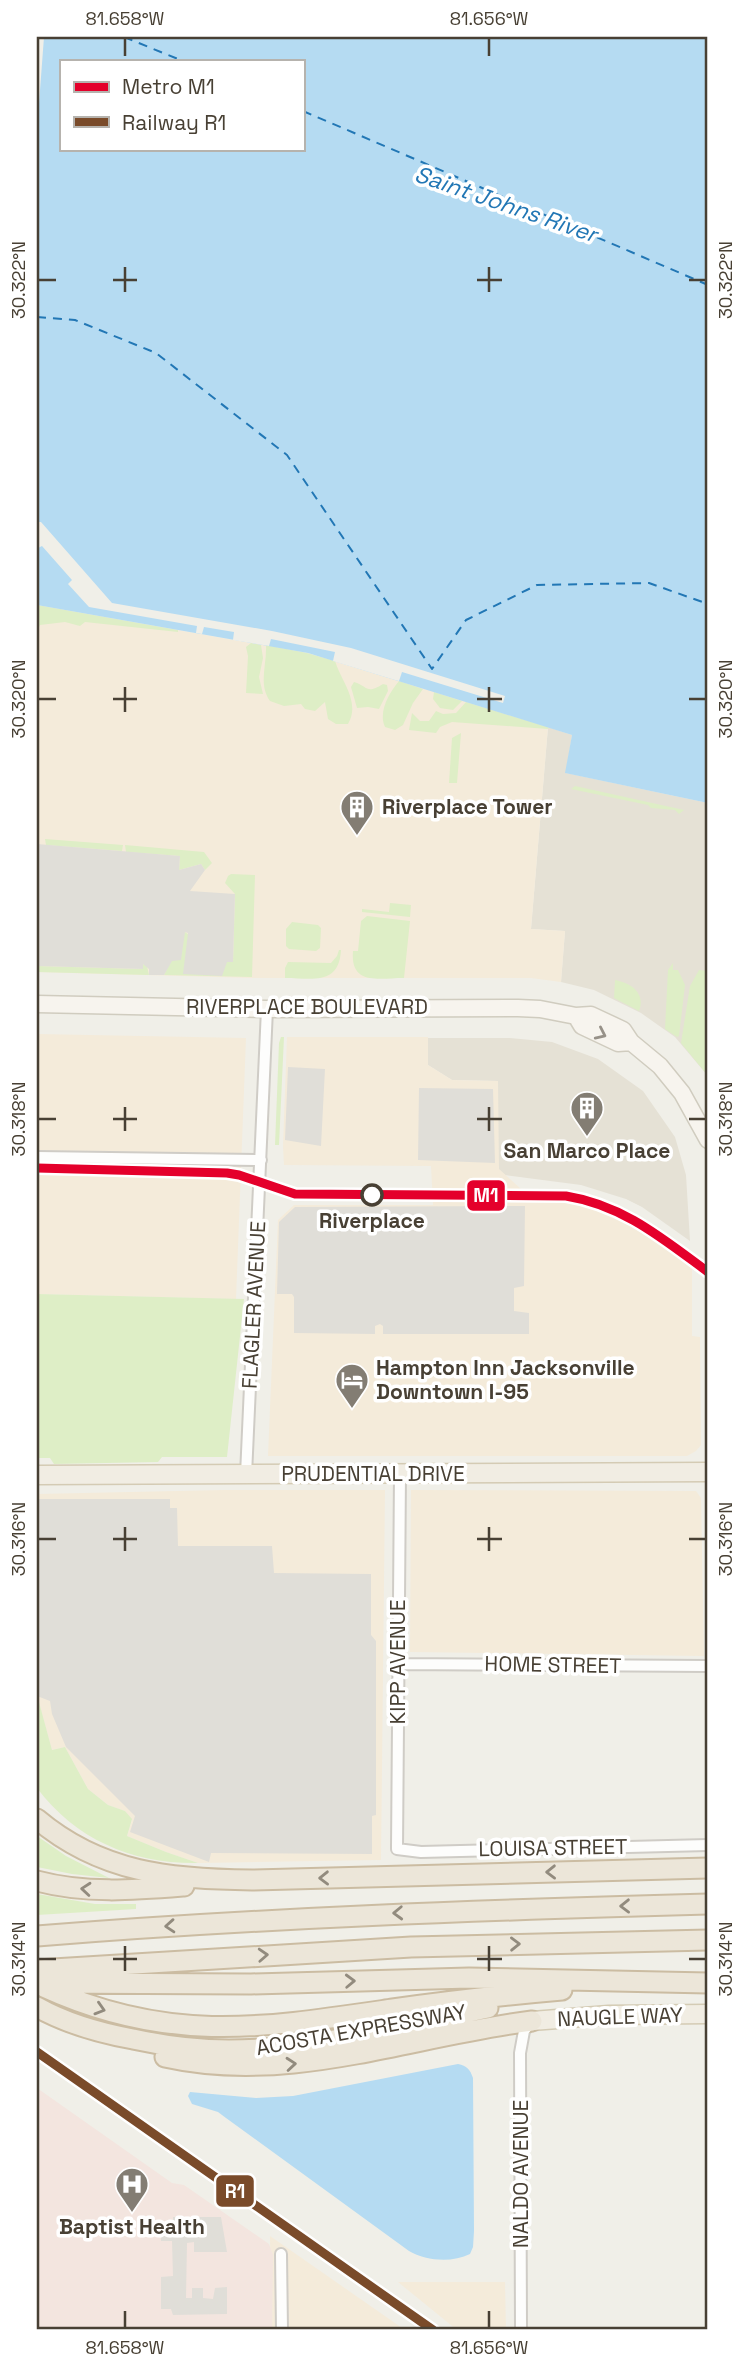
<svg xmlns="http://www.w3.org/2000/svg" width="745" height="2367" viewBox="0 0 745 2367" font-family="'Space Grotesk',sans-serif">
<rect width="100%" height="100%" fill="#f0efe8"/>
<path fill="#e5e1d5" d="M 548,727 L 572,735 L 566,773 L 708,803 L 708,1076 L 675,1037 L 641,1013 L 594,990 L 561,982 L 565,931 L 531,929 Z
M 428,1038 L 510,1038 L 552,1042 L 598,1059 L 643,1091 L 675,1137 L 686,1175 L 690,1241 L 642,1207 L 626,1199 L 581,1185 L 505,1175 L 498,1169 L 498,1081 L 452,1080 L 428,1065 Z"/>
<path fill="#f4ebda" d="M 37,605 L 307,653 L 548,727 L 531,929 L 565,931 L 561,982 L 531,978 L 251,978 L 37,972 Z
M 37,1034 L 246,1038 L 236,1299 L 37,1294 Z
M 287,1037 L 428,1037 L 428,1065 L 452,1080 L 498,1081 L 499,1169 L 531,1198 L 565,1199 L 616,1214 L 632,1221 L 692,1264 L 692,1336 L 700,1337 L 701,1445 L 696,1451 L 687,1456 L 268,1456 L 278,1220 L 294,1205 L 433,1205 L 431,1166 L 284,1165 L 283,1146 Z
M 224,1490 L 385,1490 L 381,1860 L 198,1863 L 166,1852 L 127,1836 L 132,1820 L 125,1811 L 108,1805 L 88,1789 L 65,1747 L 52,1750 L 39,1703 L 37,1702 L 37,1494 Z
M 411,1490 L 696,1491 L 701,1498 L 704,1656 L 410,1652 Z
M 270,2236 L 405,2330 L 271,2330 Z
M 398,2282 L 505,2282 L 506,2330 L 457,2330 Z"/>
<path fill="#f3e5df" d="M 37,2088 L 172,2183 L 184,2185 L 269,2244 L 273,2255 L 272,2330 L 37,2330 Z"/>
<path fill="#deeec6" d="M 37,605 L 178,630 L 178,632 L 85,622 L 80,626 L 65,622 L 40,625 L 37,631 Z
M 251,643 L 261,645 L 263,658 L 259,677 L 263,694 L 246,693 L 248,656 L 246,647 Z
M 266,645 L 307,653 L 335,661 C 341,681 361,702 348,724 L 336,724 L 328,719 L 325,702 L 315,711 L 305,709 L 301,704 L 284,706 L 270,701 C 258,684 267,665 266,645 Z
M 399,681 L 423,689 L 413,703 L 403,725 L 395,730 L 385,727 C 378,712 389,693 399,681 Z
M 354,682 C 368,686 366,695 383,684 L 387,685 L 388,691 L 379,709 L 368,707 L 357,708 L 351,687 Z
M 434,692 L 462,701 L 453,710 L 440,708 L 433,699 Z
M 466,702 L 548,727 L 548,729 L 452,722 L 440,727 L 436,733 L 409,730 L 412,713 L 420,721 L 429,721 L 436,711 L 443,714 L 456,713 Z
M 461,733 L 457,783 L 449,783 L 452,738 Z
M 575,786 L 684,810 L 679,814 L 675,810 L 651,808 L 648,805 L 571,789 Z
M 45,839 L 123,845 L 122,851 L 46,845 Z
M 125,845 L 204,852 L 212,863 L 205,870 L 201,864 L 179,870 L 180,856 L 126,852 Z
M 231,874 L 255,875 L 252,977 L 164,975 L 185,932 L 227,962 L 233,962 L 235,894 L 225,883 L 228,876 Z
M 390,903 L 411,905 L 410,917 L 362,912 L 362,909 L 389,912 Z
M 367,916 L 410,921 L 404,978 C 379,978 350,986 353,951 L 358,951 L 361,921 Z
M 292,922 L 318,925 L 321,928 L 320,948 L 316,951 L 289,949 L 286,946 L 286,929 Z
M 339,950 L 341,950 C 339,986 312,978 285,978 L 285,968 L 288,962 L 331,963 L 337,956 Z
M 673,963 L 673,970 L 678,970 L 685,985 L 679,1036 L 677,1037 L 665,1029 L 668,970 Z
M 143,964 L 147,966 L 149,975 L 37,972 L 37,966 L 142,969 Z
M 699,970 L 708,971 L 708,1076 L 681,1043 L 690,986 Z
M 615,980 C 631,983 646,993 639,1011 L 614,998 Z
M 281,1037 L 284,1037 L 279,1145 L 275,1145 L 279,1043 Z
M 37,1294 L 244,1299 L 227,1457 L 162,1457 L 158,1462 L 54,1464 L 50,1458 L 37,1458 Z
M 37,1702 L 39,1702 L 52,1750 L 65,1747 L 88,1789 L 108,1805 L 125,1811 L 132,1819 L 127,1836 L 166,1852 L 198,1863 C 133,1864 76,1840 37,1788 Z
M 37,1836 L 66,1856 L 109,1878 L 72,1874 L 37,1867 Z
M 37,1894 L 95,1904 L 136,1904 L 136,1909 L 37,1915 Z"/>
<path fill="#e0ded8" d="M 37,844 L 180,856 L 179,870 L 201,864 L 205,870 L 190,891 L 235,894 L 233,962 L 227,962 L 222,976 L 183,974 L 188,933 L 185,932 L 181,960 L 172,961 L 164,975 L 149,975 L 149,969 L 143,964 L 143,969 L 37,966 Z
M 288,1067 L 325,1069 L 321,1146 L 285,1140 Z
M 419,1088 L 493,1089 L 495,1163 L 418,1160 Z
M 525,1206 L 524,1286 L 514,1288 L 514,1311 L 529,1313 L 529,1334 L 383,1334 L 383,1326 L 380,1324 L 375,1326 L 375,1334 L 294,1333 L 294,1297 L 292,1294 L 277,1294 L 279,1222 L 295,1207 Z
M 37,1499 L 170,1499 L 170,1508 L 177,1508 L 178,1546 L 272,1546 L 274,1573 L 371,1574 L 371,1635 L 376,1641 L 376,1815 L 372,1816 L 372,1854 L 211,1853 L 209,1862 L 130,1832 L 135,1816 L 66,1747 L 52,1714 L 50,1701 L 37,1696 Z
M 173,2217 L 221,2217 L 227,2252 L 194,2252 L 194,2242 L 187,2243 L 186,2298 L 192,2298 L 192,2288 L 203,2288 L 203,2298 L 213,2299 L 215,2288 L 227,2287 L 227,2314 L 173,2315 L 171,2309 L 161,2309 L 161,2277 L 173,2276 L 172,2241 L 161,2241 L 161,2229 L 170,2229 L 173,2227 Z"/>
<path fill="#b5dbf2" fill-rule="evenodd" d="M 37,37 L 708,37 L 708,803 L 565,773 L 572,735 L 308,653 L 37,605 ZM 61,61 L 303,61 L 303,149 L 61,149 Z
M 458,2064 C 467,2066 470,2069 473,2078 L 474,2231 L 473,2247 L 470,2254 C 452,2263 426,2261 409,2251 L 226,2118 L 218,2112 L 192,2104 L 188,2096 L 190,2092 L 256,2098 L 293,2096 Z"/>
<path fill="#f0efe8" d="M 37,37 L 44,37 L 37,130 Z
M 37,522 L 41,522 L 112,603 L 272,631 L 351,648 L 505,696 L 503,703 L 402,672 L 399,681 L 395,680 L 333,661 L 335,652 L 271,639 L 269,646 L 233,640 L 234,632 L 204,627 L 202,634 L 196,633 L 197,626 L 89,607 L 68,584 L 72,580 L 42,546 L 38,548 L 37,546 Z"/>
<g fill="none" stroke-linecap="round" stroke-linejoin="round">
<path stroke="#2277b5" stroke-width="2" stroke-dasharray="9 7" stroke-linecap="butt" d="M 124,37 L 183,61
M 303,111 L 708,285
M 37,317 L 75,320 L 156,353 L 287,455 L 432,669 L 466,620 L 537,585 L 649,583 L 708,604"/>
<defs>
<path id="street" d="M 37,1157 L 261,1160
M 400,1474 L 397,1849 L 421,1852 L 708,1845
M 246,1475 L 267,1009
M 398,1664 L 708,1666
M 281,2254 L 282,2330
M 521,2330 L 520,2053 L 524,2031 L 532,2021"/>
<path id="secondary" d="M 37,1004 L 267,1009 L 518,1008 L 540,1009 L 576,1016 L 591,1015 L 623,1030 L 631,1042 L 660,1066 L 682,1093 L 708,1140
M 576,1016 L 582,1026 L 618,1043 L 631,1042"/>
<path id="primary" d="M 37,1475 L 708,1472
M 532,2021 L 609,2015 L 708,2014"/>
<path id="highway" d="M 37,1819 C 101,1873 171,1879 252,1880 L 708,1868
M 37,1881 C 86,1894 134,1890 184,1886
M 37,1936 C 260,1918 484,1910 708,1904
M 37,1970 L 411,1947 L 708,1940
M 37,1983 L 251,1984 L 469,1978 L 708,1983
M 44,1987 C 168,2044 263,2028 393,2009 C 449,2001 505,1995 562,1990
M 37,2007 C 67,2024 100,2033 133,2039 C 165,2046 197,2050 229,2050 C 316,2050 403,2025 488,2008
M 165,2057 C 290,2085 410,2036 532,2021"/>
</defs>
<use href="#street" stroke="#cfccc6" stroke-width="14"/>
<use href="#secondary" stroke="#d0ccbf" stroke-width="19"/>
<use href="#primary" stroke="#d4cbb4" stroke-width="21"/>
<use href="#highway" stroke="#cbbca2" stroke-width="23"/>
<use href="#street" stroke="#fdfdfc" stroke-width="10"/>
<use href="#secondary" stroke="#f7f4ee" stroke-width="16"/>
<use href="#primary" stroke="#f1ede3" stroke-width="18"/>
<use href="#highway" stroke="#ece6d9" stroke-width="19"/>
<path stroke="#d9d9d8" stroke-width="3.5" stroke-dasharray="9 9" stroke-linecap="butt" d="M 37,2052 L 433,2330"/>
<defs>
<path id="rail-1" d="M 37,2052 L 433,2330"/>
</defs>
<use href="#rail-1" stroke="#fff" stroke-width="14"/>
<use href="#rail-1" stroke="#7a4b2a" stroke-width="9"/>
<defs>
<path id="metro-1" d="M 37,1168 L 227,1173 L 239,1175 L 295,1194 L 566,1196 C 623,1205 663,1239 708,1272"/>
</defs>
<use href="#metro-1" stroke="#fff" stroke-width="14"/>
<use href="#metro-1" stroke="#e4002b" stroke-width="9"/>
</g>
<defs><path id="oneway-chevron" d="M-2-3.5L2.5 0L-2 3.5" fill="none" stroke-width="1.6" stroke-linecap="round" stroke-linejoin="round" transform="scale(1.75)"/></defs>
<use stroke="#979188" href="#oneway-chevron" transform="translate(601 1034) rotate(25)"/>
<g stroke="#928b7e">
<use href="#oneway-chevron" transform="translate(551 1872) rotate(179)"/>
<use href="#oneway-chevron" transform="translate(324 1878) rotate(179)"/>
<use href="#oneway-chevron" transform="translate(86 1889) rotate(-175)"/>
<use href="#oneway-chevron" transform="translate(625 1906) rotate(179)"/>
<use href="#oneway-chevron" transform="translate(398 1913) rotate(178)"/>
<use href="#oneway-chevron" transform="translate(170 1926) rotate(176)"/>
<use href="#oneway-chevron" transform="translate(515 1944) rotate(-1)"/>
<use href="#oneway-chevron" transform="translate(263 1955) rotate(-3)"/>
<use href="#oneway-chevron" transform="translate(350 1981) rotate(-2)"/>
<use href="#oneway-chevron" transform="translate(100 2009) rotate(17)"/>
<use href="#oneway-chevron" transform="translate(291 2064) rotate(-5)"/>
</g>
<path fill="none" stroke="#484034" stroke-width="2.5" d="M 125,38 L 125,56M 489,38 L 489,56M 125,267 L 125,292M 489,267 L 489,292M 38,280 L 56,280M 113,280 L 137,280M 477,280 L 502,280M 689,280 L 706,280M 125,687 L 125,712M 489,687 L 489,712M 38,699 L 56,699M 113,699 L 137,699M 477,699 L 502,699M 689,699 L 706,699M 125,1107 L 125,1131M 489,1107 L 489,1131M 38,1119 L 56,1119M 113,1119 L 137,1119M 477,1119 L 502,1119M 689,1119 L 706,1119M 125,1527 L 125,1551M 489,1527 L 489,1551M 38,1539 L 56,1539M 113,1539 L 137,1539M 477,1539 L 502,1539M 689,1539 L 706,1539M 125,1946 L 125,1971M 489,1946 L 489,1971M 38,1959 L 56,1959M 113,1959 L 137,1959M 477,1959 L 502,1959M 689,1959 L 706,1959M 125,2311 L 125,2328M 489,2311 L 489,2328"/>
<defs>
<symbol id="building-pin" viewBox="-11 -11 22 30"><path d="M0 17L-7.5 6A9.5 9.5 0 1 1 7.5 6Z" fill="#837d73" stroke="#fff"/><path d="M-4-6H4V6H1V3H-1V6H-4ZM-2.5-4.3h1.7v1.8h-1.7ZM.8-4.3h1.7v1.8H.8ZM-2.5-1h1.7V.8h-1.7ZM.8-1h1.7V.8H.8Z" fill="#fff"/></symbol>
<symbol id="hotel-pin" viewBox="-11 -11 22 30"><path d="M0 17L-7.5 6A9.5 9.5 0 1 1 7.5 6Z" fill="#837d73" stroke="#fff"/><path d="M-6-4.5h1.5V1H6V5H4.5V3h-9V5H-6ZM-4 0a1.8 1.8 0 1 1 3.6 0ZM.5 0V-2.5h3Q6-2.5 6 0Z" fill="#fff"/></symbol>
<symbol id="hospital-pin" viewBox="-11 -11 22 30"><path d="M0 17L-7.5 6A9.5 9.5 0 1 1 7.5 6Z" fill="#837d73" stroke="#fff"/><path d="M-5-5h3v3.5h4V-5h3V5h-3V1.5h-4V5h-3Z" fill="#fff"/></symbol>
</defs>
<g fill-rule="evenodd">
<use href="#building-pin" x="338" y="788" width="38" height="52"/>
<use href="#building-pin" x="568" y="1089" width="38" height="52"/>
<use href="#hotel-pin" x="333" y="1361" width="38" height="52"/>
<use href="#hospital-pin" x="113" y="2165" width="38" height="52"/>
</g>
<circle fill="#fff" stroke="#484034" stroke-width="3.5" cx="372" cy="1195" r="10"/>
<g text-anchor="middle" stroke-width="7" stroke-linejoin="round" paint-order="stroke">
<g font-size="21" font-weight="bold" fill="#484034" stroke="#fff" text-anchor="start">
<text x="382" y="814">Riverplace Tower</text>
<text x="587" y="1158" text-anchor="middle">San Marco Place</text>
<text x="376" y="1375">Hampton Inn Jacksonville<tspan x="376" dy="24">Downtown I-95</tspan></text>
<text x="132" y="2234" text-anchor="middle">Baptist Health</text>
</g>
<g font-size="21" fill="#484034" stroke="#fff">
<text x="307" y="1014">RIVERPLACE BOULEVARD</text>
<text transform="translate(254 1305) rotate(-87)" y="7">FLAGLER AVENUE</text>
<text x="373" y="1481">PRUDENTIAL DRIVE</text>
<text transform="translate(398 1662) rotate(-90)" y="7">KIPP AVENUE</text>
<text transform="translate(553 1665) rotate(1)" y="7">HOME STREET</text>
<text transform="translate(553 1848) rotate(-1)" y="7">LOUISA STREET</text>
<text transform="translate(620 2017) rotate(-2)" y="7">NAUGLE WAY</text>
<text transform="translate(361 2030) rotate(-10)" y="7">ACOSTA EXPRESSWAY</text>
<text transform="translate(521 2174) rotate(-90)" y="7">NALDO AVENUE</text>
</g>
<g font-size="21" font-weight="bold" fill="#484034" stroke="#fff">
<text x="372" y="1228">Riverplace</text>
</g>
<g font-size="23" font-style="italic" fill="#2277b5" stroke="#fff">
<text transform="translate(506 204) rotate(19)" y="8">Saint Johns River</text>
</g>
</g>
<g stroke="#fff" stroke-width="2.5">
<rect x="466" y="1179" width="40" height="33" rx="7" fill="#e4002b"/>
<rect x="215" y="2174" width="40" height="34" rx="7" fill="#7a4b2a"/>
</g>
<g font-size="19" text-anchor="middle" font-weight="bold" fill="#fff">
<text x="486" y="1202">M1</text>
<text x="235" y="2198">R1</text>
</g>
<rect width="745" height="2367" fill="none" stroke="#ffffff" stroke-width="77"/>
<rect x="60" y="60" width="245" height="91" fill="#ffffff" stroke="#b6b3ae" stroke-width="2"/>
<rect x="74" y="82" width="35" height="10" fill="#e4002b" stroke="#b6b3ae" stroke-width="2"/>
<text x="122" y="94" font-size="21" fill="#484034">Metro M1</text>
<rect x="74" y="117" width="35" height="10" fill="#7a4b2a" stroke="#b6b3ae" stroke-width="2"/>
<text x="122" y="130" font-size="21" fill="#484034">Railway R1</text>
<rect x="38" y="38" width="668" height="2290" fill="none" stroke="#484034" stroke-width="2.5"/>
<g font-size="18" text-anchor="middle" fill="#484034">
<text x="125" y="25">81.658°W</text>
<text x="489" y="25">81.656°W</text>
<text transform="translate(19 280) rotate(-90)" y="6">30.322°N</text>
<text transform="translate(726 280) rotate(-90)" y="6">30.322°N</text>
<text transform="translate(19 699) rotate(-90)" y="6">30.320°N</text>
<text transform="translate(726 699) rotate(-90)" y="6">30.320°N</text>
<text transform="translate(19 1119) rotate(-90)" y="6">30.318°N</text>
<text transform="translate(726 1119) rotate(-90)" y="6">30.318°N</text>
<text transform="translate(19 1539) rotate(-90)" y="6">30.316°N</text>
<text transform="translate(726 1539) rotate(-90)" y="6">30.316°N</text>
<text transform="translate(19 1959) rotate(-90)" y="6">30.314°N</text>
<text transform="translate(726 1959) rotate(-90)" y="6">30.314°N</text>
<text x="125" y="2354">81.658°W</text>
<text x="489" y="2354">81.656°W</text>
</g>
</svg>
